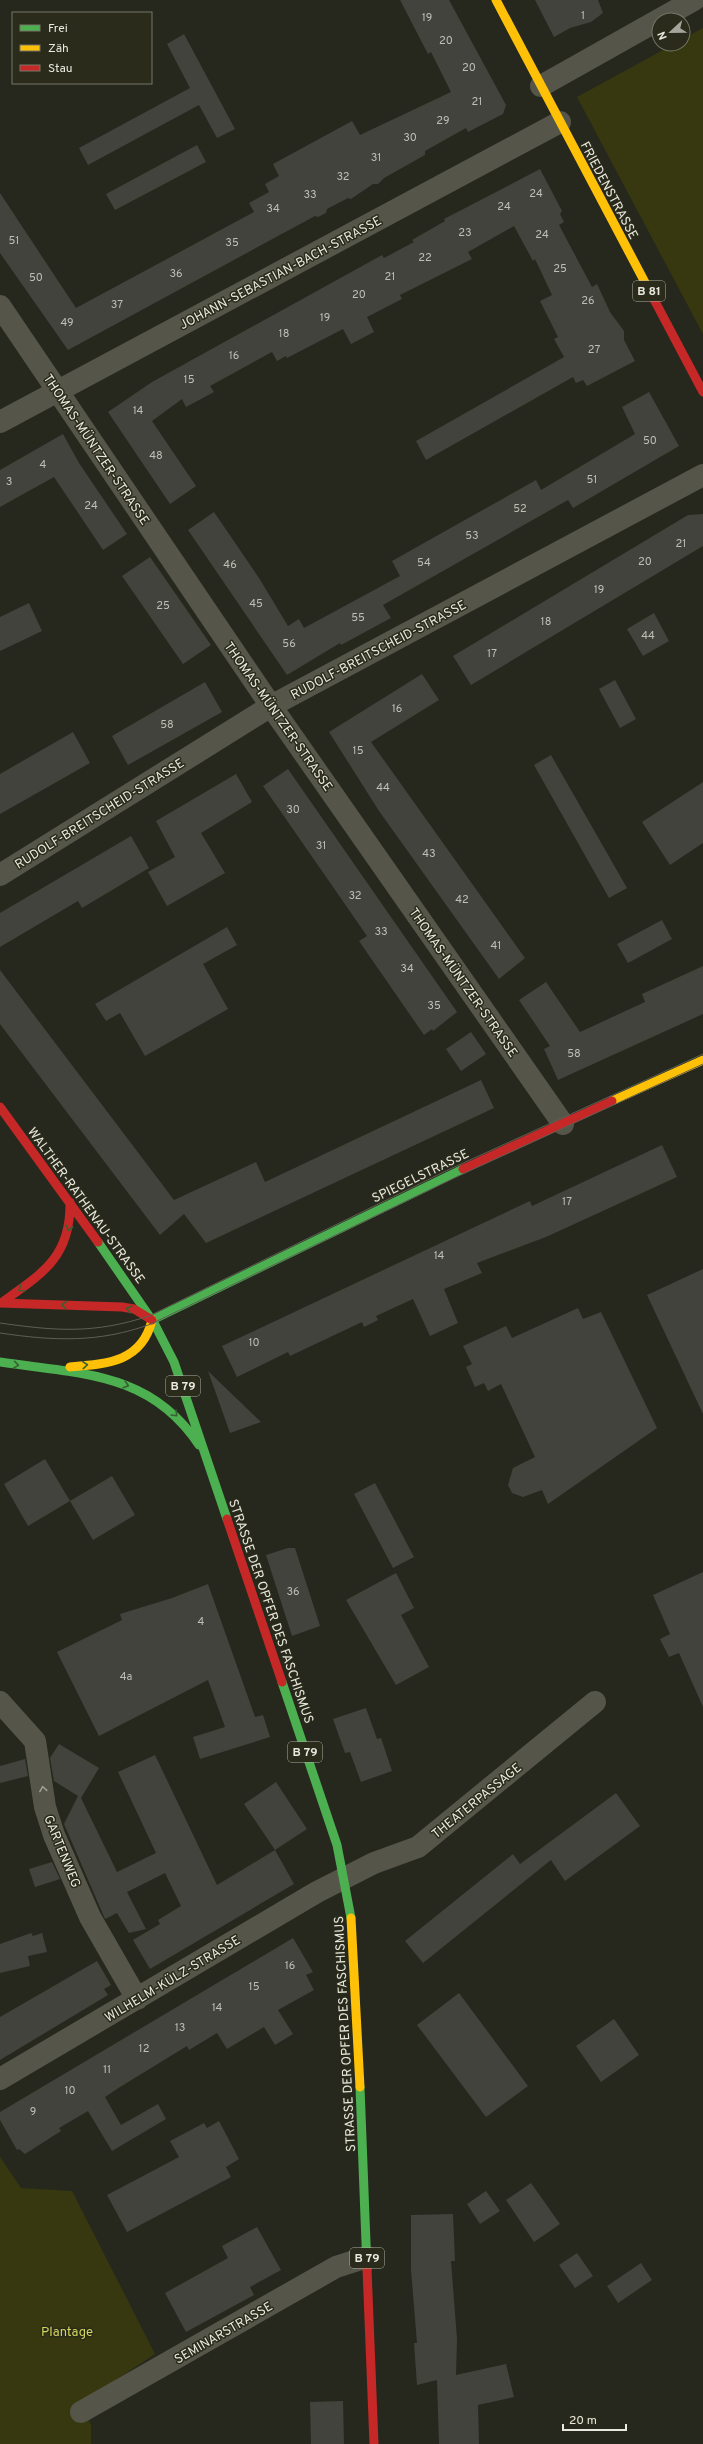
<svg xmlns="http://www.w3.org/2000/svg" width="703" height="2444" viewBox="0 0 703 2444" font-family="Overpass,sans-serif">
<rect width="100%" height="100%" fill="#26281e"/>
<path fill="#37380f" d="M 703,28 L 703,334 L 577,97 L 674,44 L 683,44 L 683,39 Z
M 0,2157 L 21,2188 L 72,2191 L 155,2354 L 81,2403 L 91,2425 L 91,2444 L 0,2444 Z"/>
<path fill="#42433c" d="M 400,0 L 449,0 L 506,105 L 503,114 L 468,132 L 466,128 L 425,151 L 425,155 L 384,178 L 378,184 L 373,184 L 351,199 L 348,198 L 327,209 L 326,213 L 318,217 L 315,216 L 68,350 L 0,253 L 0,193 L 76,308 L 254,212 L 249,203 L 269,192 L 265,184 L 279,176 L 273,164 L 352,121 L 360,135 L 451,92 L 431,52 L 428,54 Z
M 535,0 L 598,0 L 603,13 L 591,22 L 570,28 L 554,37 Z
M 184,34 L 235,129 L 217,138 L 199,105 L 88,165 L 79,148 L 190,88 L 167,44 Z
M 197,145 L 206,162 L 115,210 L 106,194 Z
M 540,169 L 562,211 L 560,214 L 564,222 L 559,225 L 592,287 L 597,284 L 610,312 L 624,331 L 624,340 L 635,361 L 587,386 L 583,380 L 576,383 L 573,377 L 426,460 L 416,441 L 564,357 L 554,339 L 558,337 L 540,301 L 552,295 L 535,259 L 533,261 L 514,226 L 468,252 L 472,259 L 400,295 L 402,299 L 367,317 L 374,332 L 351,344 L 343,329 L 287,358 L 286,356 L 277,361 L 272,352 L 210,386 L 214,392 L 186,407 L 182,399 L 152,421 L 196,486 L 170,504 L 108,412 L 152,382 L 382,255 L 384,258 L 414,242 L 412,240 L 445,221 L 444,219 Z
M 649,392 L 679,446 L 573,508 L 568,500 L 383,605 L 391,618 L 341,645 L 340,643 L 287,675 L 188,530 L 214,512 L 259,578 L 288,626 L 299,619 L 304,628 L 400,576 L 392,561 L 536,480 L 541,490 L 635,434 L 622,407 Z
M 63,434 L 79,463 L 127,534 L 103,550 L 54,477 L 0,507 L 0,470 Z
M 703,514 L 703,546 L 471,685 L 453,656 L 688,515 Z
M 150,557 L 211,645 L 183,664 L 122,576 Z
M 29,603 L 42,631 L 0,651 L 0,617 Z
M 654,613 L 669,641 L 643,656 L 627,629 Z
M 422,674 L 439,700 L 371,742 L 525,958 L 499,979 L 379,811 L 329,732 Z
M 615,680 L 636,719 L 620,728 L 599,689 Z
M 205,682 L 222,712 L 128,765 L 112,736 Z
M 73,732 L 90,763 L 0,814 L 0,774 Z
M 551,755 L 627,888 L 609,898 L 534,765 Z
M 288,769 L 457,1012 L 433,1031 L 432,1029 L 424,1035 L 359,941 L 367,936 L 263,786 Z
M 236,774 L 252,802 L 201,833 L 225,873 L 167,906 L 148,872 L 175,857 L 156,821 Z
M 703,782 L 703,843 L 670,865 L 642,822 Z
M 131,836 L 149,868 L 82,908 L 78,901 L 0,947 L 0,913 Z
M 662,920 L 672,939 L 628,963 L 617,944 Z
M 227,927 L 237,945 L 203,964 L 228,1009 L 145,1056 L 120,1013 L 106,1021 L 95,1004 Z
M 703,966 L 703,1014 L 558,1080 L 544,1049 L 550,1046 L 519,1000 L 546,982 L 580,1032 L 645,1002 L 642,994 Z
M 0,970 L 174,1200 L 256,1162 L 265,1182 L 481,1080 L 494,1108 L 206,1243 L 184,1214 L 160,1235 L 0,1024 Z
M 471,1032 L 486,1054 L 461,1071 L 446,1049 Z
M 662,1145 L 677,1177 L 546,1237 L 477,1263 L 482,1273 L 444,1289 L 458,1323 L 430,1336 L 413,1299 L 376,1316 L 378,1320 L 364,1327 L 362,1322 L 290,1356 L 288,1352 L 237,1377 L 222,1346 L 496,1217 L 530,1201 L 532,1206 Z
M 703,1269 L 703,1414 L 647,1295 Z
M 578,1308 L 583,1319 L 601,1312 L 657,1428 L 548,1504 L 542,1490 L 523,1497 L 512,1493 L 508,1485 L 513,1468 L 535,1457 L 501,1384 L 488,1391 L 484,1383 L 475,1387 L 466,1367 L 472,1364 L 463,1346 L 506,1326 L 512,1338 Z
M 208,1371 L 261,1422 L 230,1433 Z
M 45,1459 L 70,1501 L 28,1526 L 4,1484 Z
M 112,1476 L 135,1515 L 93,1540 L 70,1501 Z
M 375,1483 L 414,1557 L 393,1568 L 354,1494 Z
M 288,1548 L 295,1548 L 320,1626 L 292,1636 L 266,1555 Z
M 703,1572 L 703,1707 L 679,1653 L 669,1657 L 660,1639 L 670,1634 L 653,1595 Z
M 396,1573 L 414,1608 L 401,1615 L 429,1667 L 396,1685 L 346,1600 Z
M 208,1584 L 255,1717 L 263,1715 L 270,1737 L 200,1759 L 193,1737 L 225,1727 L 208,1680 L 99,1736 L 57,1652 L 122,1620 L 120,1614 L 172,1598 Z
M 366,1708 L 377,1739 L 381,1738 L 392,1771 L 361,1782 L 350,1752 L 345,1753 L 333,1719 Z
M 59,1744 L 99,1768 L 81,1798 L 117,1872 L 156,1853 L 118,1772 L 155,1755 L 217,1885 L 275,1850 L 294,1884 L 150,1969 L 133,1940 L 160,1924 L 158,1920 L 181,1906 L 165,1873 L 127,1892 L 146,1929 L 129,1933 L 117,1913 L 105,1919 L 64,1824 L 78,1796 L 54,1781 L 50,1758 Z
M 25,1759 L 28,1776 L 0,1783 L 0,1766 Z
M 276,1782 L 307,1829 L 275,1850 L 244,1804 Z
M 616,1793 L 640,1826 L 565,1881 L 551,1860 L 423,1963 L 405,1941 L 513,1854 L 520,1864 Z
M 52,1862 L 60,1879 L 35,1887 L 29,1869 Z
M 31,1933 L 33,1936 L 42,1933 L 47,1952 L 28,1956 L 30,1966 L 0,1973 L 0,1944 Z
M 293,1938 L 313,1972 L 306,1975 L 314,1990 L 278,2010 L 293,2034 L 275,2045 L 264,2027 L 227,2049 L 217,2033 L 189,2050 L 187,2046 L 120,2087 L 105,2097 L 121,2125 L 158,2104 L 166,2119 L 112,2151 L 88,2111 L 59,2128 L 61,2131 L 25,2154 L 19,2149 L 17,2150 L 0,2120 L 0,2112 Z
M 97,1961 L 111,1985 L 104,1989 L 108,1995 L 0,2060 L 0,2017 Z
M 459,1993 L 528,2086 L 486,2117 L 417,2025 Z
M 614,2019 L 639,2055 L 601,2082 L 576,2046 Z
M 219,2121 L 239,2159 L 226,2167 L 231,2177 L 127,2232 L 107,2195 L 179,2157 L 170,2141 L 204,2123 L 207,2128 Z
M 531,2183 L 560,2224 L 534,2242 L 506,2200 Z
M 486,2191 L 500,2211 L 480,2224 L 467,2204 Z
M 453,2214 L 455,2261 L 451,2261 L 457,2339 L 456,2375 L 506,2364 L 514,2397 L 478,2405 L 479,2444 L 439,2444 L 437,2380 L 417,2385 L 414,2343 L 417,2343 L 411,2270 L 411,2215 Z
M 257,2227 L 281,2270 L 250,2287 L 254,2295 L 186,2332 L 165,2293 L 228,2258 L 222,2246 Z
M 577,2253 L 593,2276 L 575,2288 L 559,2265 Z
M 641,2263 L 652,2280 L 618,2303 L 607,2286 Z
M 343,2401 L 344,2444 L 311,2444 L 310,2402 Z"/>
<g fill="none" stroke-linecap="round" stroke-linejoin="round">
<path stroke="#555649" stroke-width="22" d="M 541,86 L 694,0
M 0,306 L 271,706 L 563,1124
M 0,422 L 560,122
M 0,875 L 271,706 L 703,475
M 0,1702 L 35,1741 L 45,1807 L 54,1835 L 90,1917 L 137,1999
M 0,2079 L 317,1892 L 374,1863 L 418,1847 L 595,1702
M 81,2412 L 336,2267 L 367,2257"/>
<path stroke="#4caf50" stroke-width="9" d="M 98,1242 L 154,1323 L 174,1362 L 227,1519
M 152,1320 L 463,1169
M 0,1362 C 79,1374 150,1371 199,1445
M 282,1682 L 337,1845 L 351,1918
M 360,2087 L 367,2269"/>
<path stroke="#ffc107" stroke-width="9" d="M 496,0 L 649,290
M 612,1101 L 703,1060
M 70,1367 C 107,1364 142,1362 152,1320
M 351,1918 L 360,2087"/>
<path stroke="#c62828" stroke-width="9" d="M 649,290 L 703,392
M 0,1107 L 98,1242
M 463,1169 L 612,1101
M 0,1303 L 122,1307 L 134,1309 L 152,1320
M 1,1303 C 42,1274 71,1257 70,1202
M 227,1519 L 282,1682
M 367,2269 L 374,2444"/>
<path stroke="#5d5f55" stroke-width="1" d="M 0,1323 C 56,1331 94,1334 149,1316 L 450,1169 L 703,1054
M 0,1333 C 54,1341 99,1343 151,1324 L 454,1178 L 703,1064"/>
</g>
<defs><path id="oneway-chevron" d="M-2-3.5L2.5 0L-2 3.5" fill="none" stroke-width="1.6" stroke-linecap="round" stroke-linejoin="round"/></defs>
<g stroke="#386030">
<use href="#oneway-chevron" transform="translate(69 1228) rotate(103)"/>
<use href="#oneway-chevron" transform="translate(21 1289) rotate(145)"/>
<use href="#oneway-chevron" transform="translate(64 1305) rotate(-178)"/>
<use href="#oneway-chevron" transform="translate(129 1309) rotate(-168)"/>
<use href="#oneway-chevron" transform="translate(16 1365) rotate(9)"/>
<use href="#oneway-chevron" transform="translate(85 1365) rotate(-5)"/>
<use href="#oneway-chevron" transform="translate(126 1385) rotate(17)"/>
<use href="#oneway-chevron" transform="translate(175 1414) rotate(45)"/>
</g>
<use stroke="#9e9f94" href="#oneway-chevron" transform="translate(43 1789) rotate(-99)"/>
<g text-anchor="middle" stroke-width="3" stroke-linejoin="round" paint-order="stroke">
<g font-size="11" fill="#bebfb6">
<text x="583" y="19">1</text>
<text x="427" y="21">19</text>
<text x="446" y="44">20</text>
<text x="469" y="71">20</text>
<text x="477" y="105">21</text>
<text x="443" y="124">29</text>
<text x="410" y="141">30</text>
<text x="376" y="161">31</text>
<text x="343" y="180">32</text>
<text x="536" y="197">24</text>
<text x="310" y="198">33</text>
<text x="504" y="210">24</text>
<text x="273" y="212">34</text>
<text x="465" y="236">23</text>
<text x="542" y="238">24</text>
<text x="14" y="244">51</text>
<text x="232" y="246">35</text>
<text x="425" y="261">22</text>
<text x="560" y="272">25</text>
<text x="176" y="277">36</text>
<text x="390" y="280">21</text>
<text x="36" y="281">50</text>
<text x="359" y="298">20</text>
<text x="588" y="304">26</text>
<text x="117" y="308">37</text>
<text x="325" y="321">19</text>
<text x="67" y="326">49</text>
<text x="284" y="337">18</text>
<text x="594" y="353">27</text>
<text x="234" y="359">16</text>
<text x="189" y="383">15</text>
<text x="138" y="414">14</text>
<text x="650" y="444">50</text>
<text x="156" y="459">48</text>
<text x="43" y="468">4</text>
<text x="592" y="483">51</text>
<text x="9" y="485">3</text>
<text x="91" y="509">24</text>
<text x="520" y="512">52</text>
<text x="472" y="539">53</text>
<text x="681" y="547">21</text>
<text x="645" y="565">20</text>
<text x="424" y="566">54</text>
<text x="230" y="568">46</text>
<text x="599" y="593">19</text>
<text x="256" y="607">45</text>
<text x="163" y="609">25</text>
<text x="358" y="621">55</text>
<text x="546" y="625">18</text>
<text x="648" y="639">44</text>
<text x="289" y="647">56</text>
<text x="492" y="657">17</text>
<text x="397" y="712">16</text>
<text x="167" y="728">58</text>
<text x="358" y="754">15</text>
<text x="383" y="791">44</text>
<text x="293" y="813">30</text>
<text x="321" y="849">31</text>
<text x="429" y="857">43</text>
<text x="355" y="899">32</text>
<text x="462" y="903">42</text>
<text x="381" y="935">33</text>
<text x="496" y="949">41</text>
<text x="407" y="972">34</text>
<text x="434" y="1009">35</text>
<text x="574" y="1057">58</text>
<text x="567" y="1205">17</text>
<text x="439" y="1259">14</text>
<text x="254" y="1346">10</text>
<text x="293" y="1595">36</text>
<text x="201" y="1625">4</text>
<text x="126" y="1680">4a</text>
<text x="290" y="1969">16</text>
<text x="254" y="1990">15</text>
<text x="217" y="2011">14</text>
<text x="180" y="2031">13</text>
<text x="144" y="2052">12</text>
<text x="107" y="2073">11</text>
<text x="70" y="2094">10</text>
<text x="33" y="2115">9</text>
</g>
<g fill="#2a2b1b" stroke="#afafa4" stroke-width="1">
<rect x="633" y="281" width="32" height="20" rx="3"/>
<rect x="166" y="1376" width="34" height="20" rx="3"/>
<rect x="288" y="1742" width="34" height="20" rx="3"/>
<rect x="350" y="2248" width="34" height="20" rx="3"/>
</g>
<g font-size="12" font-weight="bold" fill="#e8e8de">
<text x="649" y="295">B 81</text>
<text x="183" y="1390">B 79</text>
<text x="305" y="1756">B 79</text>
<text x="367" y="2262">B 79</text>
</g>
<g font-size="13" fill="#e8e8de" stroke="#2a2b1b">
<text transform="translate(610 190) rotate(62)" y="5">FRIEDENSTRASSE</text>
<text transform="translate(280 272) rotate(-28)" y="5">JOHANN-SEBASTIAN-BACH-STRASSE</text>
<text transform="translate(97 449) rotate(56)" y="5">THOMAS-MÜNTZER-STRASSE</text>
<text transform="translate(378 649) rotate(-28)" y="5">RUDOLF-BREITSCHEID-STRASSE</text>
<text transform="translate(279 716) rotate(55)" y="5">THOMAS-MÜNTZER-STRASSE</text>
<text transform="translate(99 813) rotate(-32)" y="5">RUDOLF-BREITSCHEID-STRASSE</text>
<text transform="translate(464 982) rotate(55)" y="5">THOMAS-MÜNTZER-STRASSE</text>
<text transform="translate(420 1175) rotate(-26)" y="5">SPIEGELSTRASSE</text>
<text transform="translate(87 1205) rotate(54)" y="5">WALTHER-RATHENAU-STRASSE</text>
<text transform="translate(272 1611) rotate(71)" y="5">STRASSE DER OPFER DES FASCHISMUS</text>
<text transform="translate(476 1800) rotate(-39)" y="5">THEATERPASSAGE</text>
<text transform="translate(63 1851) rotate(68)" y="5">GARTENWEG</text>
<text transform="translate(172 1978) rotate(-31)" y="5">WILHELM-KÜLZ-STRASSE</text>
<text transform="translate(344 2034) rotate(-93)" y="5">STRASSE DER OPFER DES FASCHISMUS</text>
<text transform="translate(223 2332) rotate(-30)" y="5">SEMINARSTRASSE</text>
</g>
<g font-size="13" fill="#d3d65b" stroke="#2a2b1b">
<text x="67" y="2336">Plantage</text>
</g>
</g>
<rect x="12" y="12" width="140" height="72" fill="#2a2b1b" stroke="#767769"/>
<rect x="20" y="25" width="20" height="6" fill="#4caf50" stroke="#767769"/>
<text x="48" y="32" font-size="12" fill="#e8e8de">Frei</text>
<rect x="20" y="45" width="20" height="6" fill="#ffc107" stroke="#767769"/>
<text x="48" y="52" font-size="12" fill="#e8e8de">Zäh</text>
<rect x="20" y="65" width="20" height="6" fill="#c62828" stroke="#767769"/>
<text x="48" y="72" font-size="12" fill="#e8e8de">Stau</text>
<g transform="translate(671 32) rotate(248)"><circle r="19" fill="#2a2b1b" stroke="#767769"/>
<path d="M0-3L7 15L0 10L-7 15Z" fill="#a4a59b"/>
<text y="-6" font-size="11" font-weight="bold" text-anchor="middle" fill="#e8e8de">N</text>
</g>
<path d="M563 2424v6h63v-6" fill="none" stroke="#e8e8de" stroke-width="2"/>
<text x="569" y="2424" font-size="12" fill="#e8e8de" stroke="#2a2b1b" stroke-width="3" paint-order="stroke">20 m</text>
</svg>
